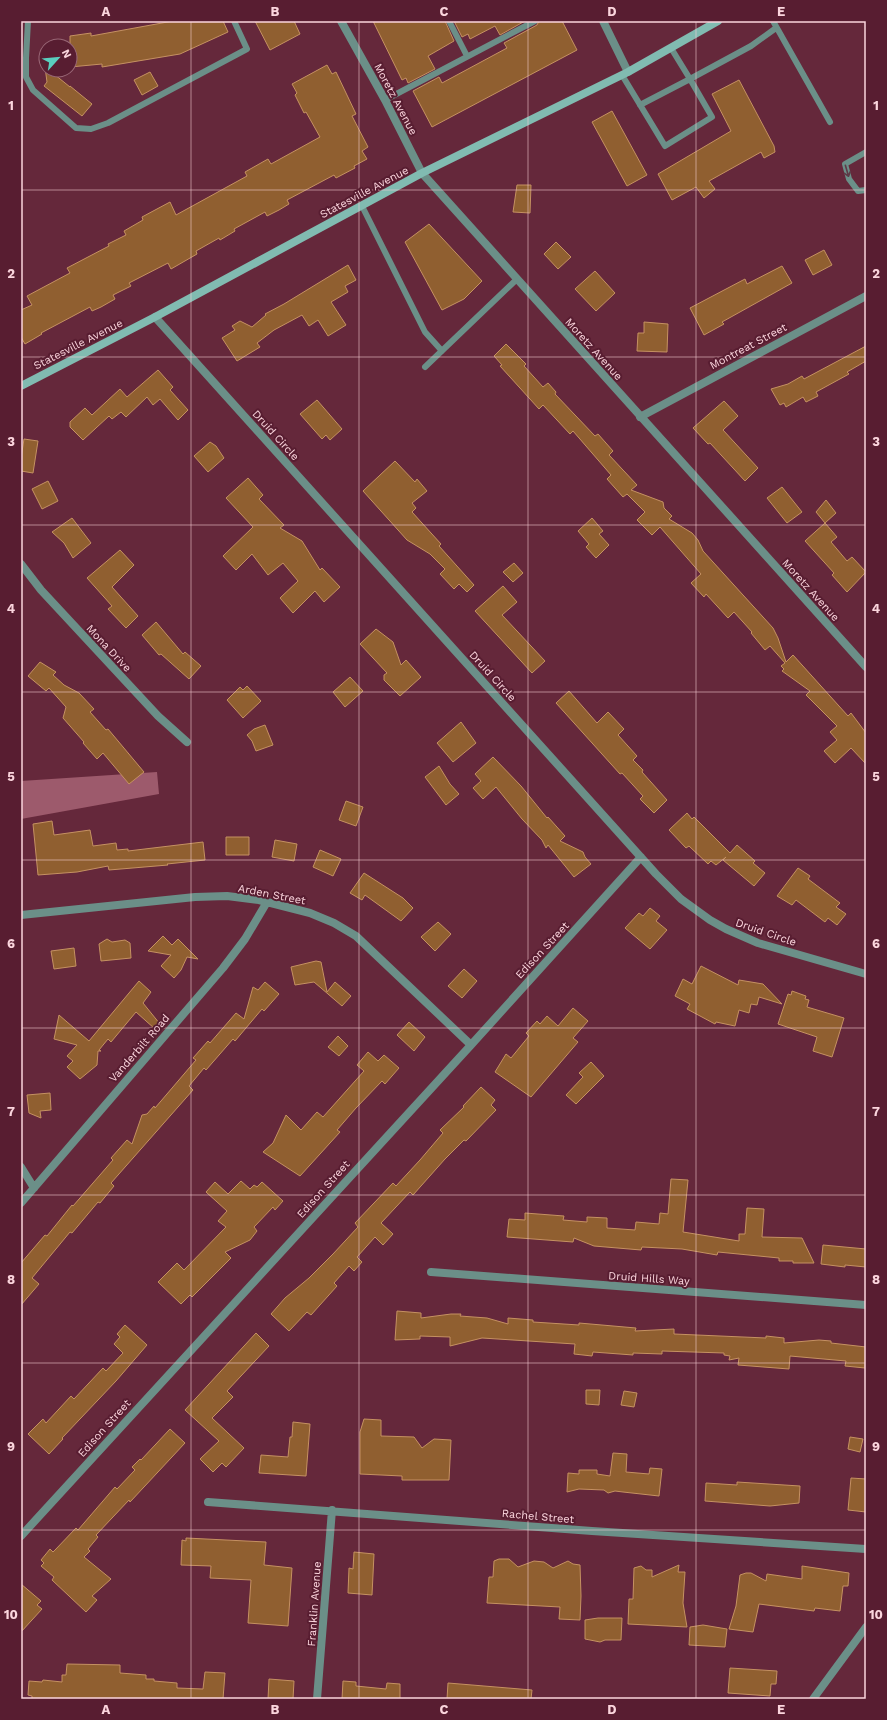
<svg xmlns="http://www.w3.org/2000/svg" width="887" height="1720" viewBox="0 0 887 1720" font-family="'Work Sans',sans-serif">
<rect width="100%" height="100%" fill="#65283b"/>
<path fill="#9d5a6c" d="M 157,772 L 159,794 L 21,819 L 21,781 Z"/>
<path fill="#905f30" stroke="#c59162" d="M 173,21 L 223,21 L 228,32 L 180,54 L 102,67 L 102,64 L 70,67 L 70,36 L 91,33 L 91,36 Z
M 255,21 L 294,21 L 300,34 L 270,50 Z
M 373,21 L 445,21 L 454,41 L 428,56 L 435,69 L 408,83 L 406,78 L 402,80 Z
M 454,21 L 525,21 L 500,35 L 495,26 L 470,39 L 468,34 L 462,37 Z
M 539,21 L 562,21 L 577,50 L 432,127 L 413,91 L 439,77 L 442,83 L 507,48 L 504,43 L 537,25 Z
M 327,65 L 332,74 L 336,72 L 356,114 L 352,116 L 368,147 L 362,151 L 367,159 L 354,166 L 355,168 L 336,178 L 334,175 L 287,200 L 289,204 L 279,210 L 267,216 L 265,212 L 234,229 L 235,231 L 220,240 L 219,238 L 196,251 L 197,254 L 171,269 L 168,263 L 129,283 L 131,286 L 113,295 L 115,299 L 101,307 L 92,311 L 90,307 L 41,333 L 42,334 L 25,344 L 21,337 L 21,310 L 32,305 L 27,296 L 70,273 L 67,268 L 109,246 L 108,244 L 126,235 L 124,231 L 143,220 L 142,217 L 170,202 L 176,215 L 247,176 L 245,172 L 268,159 L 271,164 L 320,137 L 306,112 L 304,113 L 295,95 L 297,93 L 292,84 Z
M 45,67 L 46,70 L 49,70 L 70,87 L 70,86 L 92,104 L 82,116 L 44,86 L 47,82 Z
M 150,72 L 158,86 L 142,95 L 134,80 Z
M 739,80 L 774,146 L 775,152 L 764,158 L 761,152 L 709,181 L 715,189 L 704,198 L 696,187 L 672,200 L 658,174 L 731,131 L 712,94 Z
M 612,111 L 647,175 L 627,186 L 592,122 Z
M 517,185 L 531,185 L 530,213 L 513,212 Z
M 429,224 L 482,281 L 464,299 L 442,310 L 405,242 Z
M 556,242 L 571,257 L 558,269 L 544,254 Z
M 824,250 L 832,265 L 813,275 L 805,260 Z
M 348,265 L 356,280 L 345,286 L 348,292 L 331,302 L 346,325 L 328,336 L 318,320 L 309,326 L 302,315 L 274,330 L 257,343 L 260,347 L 237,361 L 222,338 L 235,330 L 232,326 L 240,321 L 252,327 L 266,315 L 265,314 L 284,304 Z
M 782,266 L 792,283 L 722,322 L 724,324 L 704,335 L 690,308 L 745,279 L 747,284 Z
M 595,271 L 615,293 L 596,311 L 575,289 Z
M 644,322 L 668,324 L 667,352 L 637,351 L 638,333 L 644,333 Z
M 506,344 L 526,364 L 524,366 L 543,387 L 548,383 L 556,392 L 555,394 L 595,436 L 598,434 L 613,451 L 609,455 L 637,485 L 631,490 L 663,502 L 664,508 L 672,516 L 669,519 L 692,533 L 698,540 L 703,551 L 773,628 L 778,638 L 786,662 L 793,655 L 848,716 L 851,713 L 866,733 L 866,764 L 851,748 L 835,763 L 824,751 L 837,740 L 830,732 L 837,726 L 806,695 L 810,691 L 782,671 L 784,669 L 781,666 L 785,663 L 770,646 L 765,650 L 751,633 L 752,632 L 734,612 L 728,618 L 706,594 L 704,597 L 691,583 L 701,574 L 660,527 L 652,535 L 637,520 L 645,512 L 627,494 L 623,497 L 607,479 L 611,475 L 573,431 L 570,434 L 543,405 L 539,409 L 500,366 L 502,365 L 494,356 Z
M 866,346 L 866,361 L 847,372 L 849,374 L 816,392 L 818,396 L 806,402 L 803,397 L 786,407 L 784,403 L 780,405 L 771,389 L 788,384 L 802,376 L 804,379 Z
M 158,370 L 173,387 L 170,390 L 188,410 L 178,420 L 160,399 L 153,405 L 147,397 L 126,417 L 121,412 L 112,419 L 109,416 L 83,440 L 70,427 L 70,422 L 85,408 L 92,415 L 120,389 L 127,397 Z
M 317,400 L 342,429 L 330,440 L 326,435 L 322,439 L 300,414 Z
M 724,401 L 738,416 L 723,430 L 758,468 L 745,481 L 710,443 L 708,444 L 693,428 Z
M 24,439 L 38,441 L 33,473 L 21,471 L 21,458 Z
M 210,442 L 216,446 L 224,458 L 208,472 L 194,456 Z
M 395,461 L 415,482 L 417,479 L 427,491 L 412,503 L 416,508 L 412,512 L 441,544 L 439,546 L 474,585 L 467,592 L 459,584 L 454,589 L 440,574 L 445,569 L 430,554 L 407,540 L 363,491 Z
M 248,478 L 263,495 L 259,499 L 284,525 L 280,528 L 302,541 L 320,570 L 322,568 L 340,587 L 324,602 L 315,591 L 293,613 L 280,598 L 298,581 L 283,563 L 268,575 L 252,554 L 236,570 L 223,556 L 253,527 L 226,498 Z
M 48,481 L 58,501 L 42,509 L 32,489 Z
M 782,487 L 802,512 L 787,523 L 767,498 Z
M 826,500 L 836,513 L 825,523 L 816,512 Z
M 72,518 L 91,543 L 73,558 L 64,543 L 52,532 Z
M 592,518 L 603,531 L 599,534 L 609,545 L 596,558 L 586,547 L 589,544 L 578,531 Z
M 825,523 L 837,537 L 831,542 L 847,561 L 852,557 L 866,572 L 847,592 L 832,575 L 834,573 L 805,541 Z
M 120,550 L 134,565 L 112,587 L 138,616 L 126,628 L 108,609 L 112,606 L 87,578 Z
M 514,563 L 523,573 L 513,582 L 503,572 Z
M 503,586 L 517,602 L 502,615 L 545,661 L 532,673 L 475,611 Z
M 156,622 L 183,654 L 185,652 L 201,666 L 189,679 L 161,654 L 159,655 L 142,635 Z
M 376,629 L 393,642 L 401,665 L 406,660 L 421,677 L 400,696 L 384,680 L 384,675 L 387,673 L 360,644 Z
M 40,662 L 56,672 L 53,675 L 64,685 L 79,693 L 94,709 L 90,712 L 106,730 L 108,729 L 144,772 L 129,784 L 103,753 L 97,759 L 83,743 L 84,742 L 63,718 L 66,707 L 49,688 L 46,691 L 28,676 Z
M 350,677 L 363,691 L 345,707 L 333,692 Z
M 247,686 L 261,701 L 243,718 L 227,700 L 240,687 L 243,690 Z
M 569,691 L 597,723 L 608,712 L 624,729 L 618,735 L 637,756 L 633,760 L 643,770 L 642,772 L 667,800 L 654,813 L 640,799 L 643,796 L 622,773 L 620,774 L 556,703 Z
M 461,722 L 476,743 L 453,762 L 437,743 Z
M 265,725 L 273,745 L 256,751 L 252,741 L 247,735 L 254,729 Z
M 493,757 L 521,786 L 547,818 L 548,817 L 565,836 L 560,841 L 583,852 L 585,857 L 591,864 L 574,877 L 548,845 L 546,848 L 542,840 L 522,819 L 496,787 L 483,799 L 473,788 L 481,781 L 475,774 Z
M 439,766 L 450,784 L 459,794 L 446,805 L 425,777 Z
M 346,801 L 363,807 L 356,826 L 339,820 Z
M 687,813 L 692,819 L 694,817 L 730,853 L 737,845 L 755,861 L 753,863 L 765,873 L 754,886 L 723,860 L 726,857 L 716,865 L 711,861 L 708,864 L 689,846 L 686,848 L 669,830 Z
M 52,821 L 54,835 L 90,830 L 93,846 L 116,843 L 117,850 L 128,849 L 128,851 L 203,842 L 205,860 L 167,864 L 168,865 L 109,870 L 108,866 L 77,872 L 38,875 L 33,824 Z
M 226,837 L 249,837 L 249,855 L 226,855 Z
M 275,840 L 297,844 L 294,861 L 272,857 Z
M 320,850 L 341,859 L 333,876 L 313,867 Z
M 798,868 L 810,876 L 808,879 L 840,903 L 836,907 L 846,914 L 837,925 L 828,918 L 825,922 L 796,900 L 792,905 L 777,896 Z
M 364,873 L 403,898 L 413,908 L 401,921 L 365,895 L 362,900 L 350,893 Z
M 650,908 L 660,916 L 656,921 L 667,930 L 650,949 L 625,928 L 639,913 L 643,916 Z
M 438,922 L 451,934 L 435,951 L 421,937 Z
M 163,936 L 172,945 L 178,939 L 198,959 L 187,957 L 181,970 L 174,978 L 161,966 L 171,955 L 148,951 Z
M 107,939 L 112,942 L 125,940 L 130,943 L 131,958 L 101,961 L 99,944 Z
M 74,948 L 76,966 L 54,969 L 51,951 Z
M 316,961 L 321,962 L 327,992 L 335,982 L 351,996 L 342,1006 L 314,982 L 295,985 L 291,967 Z
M 701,966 L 738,985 L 739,980 L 763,984 L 782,1004 L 759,997 L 757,1005 L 751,1004 L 749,1013 L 739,1010 L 735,1026 L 716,1022 L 715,1024 L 687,1009 L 690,1004 L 675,996 L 683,979 L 692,984 Z
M 464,969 L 477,981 L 462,998 L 448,986 Z
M 139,981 L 151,992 L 143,1003 L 160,1024 L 155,1029 L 136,1012 L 111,1042 L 108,1039 L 99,1050 L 101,1051 L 98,1051 L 97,1065 L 80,1079 L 67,1067 L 73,1061 L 67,1056 L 77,1045 L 54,1039 L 59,1015 L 89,1041 Z
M 265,982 L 279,994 L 264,1011 L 262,1009 L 235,1041 L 233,1039 L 206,1070 L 204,1068 L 189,1086 L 193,1090 L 111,1183 L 114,1186 L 100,1203 L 98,1202 L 72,1233 L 70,1232 L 32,1278 L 39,1284 L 21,1305 L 21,1263 L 45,1235 L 47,1236 L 72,1205 L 73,1206 L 113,1160 L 111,1158 L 127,1140 L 132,1144 L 142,1115 L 147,1114 L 154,1106 L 155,1108 L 196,1060 L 193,1058 L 208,1041 L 210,1043 L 236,1013 L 244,1019 L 253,987 L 258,990 Z
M 792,991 L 806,996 L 805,999 L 809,1000 L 807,1007 L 844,1018 L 832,1057 L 813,1051 L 817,1037 L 778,1024 L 788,994 L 791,995 Z
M 573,1008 L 588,1021 L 573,1038 L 578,1042 L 531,1097 L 495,1072 L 506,1054 L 511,1058 L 529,1036 L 526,1033 L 537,1021 L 540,1024 L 547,1016 L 558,1026 Z
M 409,1022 L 425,1037 L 414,1051 L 397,1035 Z
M 338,1036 L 348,1046 L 339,1056 L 328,1047 Z
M 368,1052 L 378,1061 L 384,1055 L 399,1068 L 385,1084 L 382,1081 L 356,1108 L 337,1130 L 340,1132 L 300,1176 L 263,1152 L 273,1143 L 286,1115 L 301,1130 L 317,1112 L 323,1117 L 364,1071 L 357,1065 Z
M 591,1062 L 604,1076 L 576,1104 L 566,1095 L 583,1077 L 579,1073 Z
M 481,1087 L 495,1100 L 491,1105 L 496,1110 L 466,1141 L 464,1140 L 445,1159 L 413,1195 L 410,1192 L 381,1223 L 393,1234 L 383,1245 L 375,1237 L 357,1257 L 362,1262 L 354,1271 L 349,1266 L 334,1283 L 337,1286 L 311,1315 L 307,1312 L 289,1331 L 271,1314 L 285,1298 L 309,1278 L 333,1254 L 358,1227 L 355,1223 L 393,1183 L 396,1186 L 420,1160 L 443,1133 L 440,1130 L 464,1107 L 463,1106 Z
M 50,1093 L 51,1110 L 40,1111 L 41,1118 L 29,1113 L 27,1095 Z
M 671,1179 L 688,1180 L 683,1232 L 739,1241 L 739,1234 L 745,1234 L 747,1208 L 764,1209 L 762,1237 L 802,1238 L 814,1263 L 793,1263 L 793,1261 L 779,1261 L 779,1258 L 718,1252 L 717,1255 L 682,1249 L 642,1247 L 641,1250 L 594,1246 L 574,1238 L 573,1242 L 507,1237 L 509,1219 L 525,1220 L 525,1213 L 564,1216 L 563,1220 L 587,1222 L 587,1217 L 607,1218 L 607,1228 L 635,1230 L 636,1222 L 659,1224 L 660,1213 L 668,1214 Z
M 241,1181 L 250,1189 L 254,1185 L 257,1187 L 262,1182 L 283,1201 L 275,1210 L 273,1207 L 254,1227 L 257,1231 L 250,1240 L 225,1252 L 231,1258 L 192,1297 L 190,1295 L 181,1304 L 158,1282 L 177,1263 L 184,1270 L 226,1227 L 218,1221 L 227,1211 L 206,1192 L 215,1182 L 228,1194 Z
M 823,1245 L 866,1249 L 866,1267 L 845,1265 L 845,1267 L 821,1264 Z
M 397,1311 L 421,1313 L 421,1318 L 451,1314 L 461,1314 L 460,1316 L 487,1318 L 508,1324 L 508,1318 L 533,1320 L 533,1322 L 579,1325 L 579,1323 L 636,1328 L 635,1331 L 674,1329 L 674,1334 L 766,1338 L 766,1336 L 784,1338 L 784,1343 L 819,1340 L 831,1341 L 831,1343 L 866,1347 L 866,1357 L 865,1368 L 845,1366 L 846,1361 L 790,1356 L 789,1369 L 738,1365 L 739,1358 L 729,1360 L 730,1356 L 724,1355 L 724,1353 L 662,1351 L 662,1354 L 633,1353 L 633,1355 L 593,1352 L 592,1356 L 574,1354 L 575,1344 L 482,1338 L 450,1346 L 450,1337 L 420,1336 L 420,1339 L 395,1340 Z
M 125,1325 L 147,1345 L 116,1381 L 62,1438 L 63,1439 L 49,1454 L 28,1434 L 43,1419 L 46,1423 L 71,1396 L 74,1399 L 103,1368 L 106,1371 L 123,1353 L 114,1344 L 120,1337 L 117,1334 Z
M 256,1333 L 269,1346 L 227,1391 L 233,1397 L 212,1418 L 244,1448 L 226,1467 L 222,1463 L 213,1472 L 200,1459 L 219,1441 L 185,1410 Z
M 586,1390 L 600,1390 L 599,1405 L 586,1404 Z
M 624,1391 L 637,1393 L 634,1407 L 621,1405 Z
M 364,1419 L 381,1420 L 381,1436 L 414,1437 L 422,1448 L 434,1439 L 451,1440 L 449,1480 L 402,1480 L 402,1476 L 360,1474 L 360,1432 Z
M 293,1422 L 310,1424 L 306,1476 L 259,1473 L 261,1455 L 288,1457 L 290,1437 L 292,1437 Z
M 170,1429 L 185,1443 L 130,1502 L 129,1500 L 96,1535 L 98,1537 L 88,1549 L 90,1551 L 84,1557 L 111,1579 L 92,1596 L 97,1600 L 86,1612 L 52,1580 L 54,1577 L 41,1566 L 44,1563 L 41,1560 L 50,1549 L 53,1552 L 55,1550 L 76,1528 L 78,1530 L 115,1487 L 117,1489 L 135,1470 L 132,1467 L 140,1459 L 141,1460 Z
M 850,1437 L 863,1439 L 860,1452 L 848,1449 Z
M 613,1453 L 627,1454 L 626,1472 L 649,1474 L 650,1468 L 662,1469 L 659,1496 L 623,1492 L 615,1491 L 608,1493 L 604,1490 L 579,1489 L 567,1492 L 568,1473 L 579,1474 L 579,1470 L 597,1470 L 597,1474 L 610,1476 Z
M 851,1478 L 866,1479 L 866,1512 L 848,1510 Z
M 737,1482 L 800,1486 L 799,1503 L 770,1506 L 705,1501 L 706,1483 L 737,1485 Z
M 186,1538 L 266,1542 L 264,1565 L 292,1568 L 288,1626 L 248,1623 L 251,1580 L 210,1578 L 211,1566 L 181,1565 L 182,1540 L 186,1541 Z
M 354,1552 L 374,1554 L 372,1595 L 348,1593 L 349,1568 L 353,1569 Z
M 499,1559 L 509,1559 L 518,1567 L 534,1561 L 544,1562 L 553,1568 L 568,1561 L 573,1564 L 580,1565 L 581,1596 L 580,1620 L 559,1619 L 560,1607 L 487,1603 L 489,1577 L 493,1577 L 494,1561 Z
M 679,1565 L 678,1572 L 685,1572 L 683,1603 L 687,1627 L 628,1624 L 629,1599 L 633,1599 L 634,1568 L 641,1566 L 646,1570 L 652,1570 L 652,1577 Z
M 802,1566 L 849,1573 L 848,1586 L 843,1586 L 840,1611 L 815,1608 L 814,1611 L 759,1604 L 753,1632 L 729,1629 L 736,1606 L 740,1575 L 746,1573 L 751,1573 L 766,1581 L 767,1574 L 802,1579 Z
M 21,1584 L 41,1601 L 37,1605 L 42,1609 L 21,1632 Z
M 598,1618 L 622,1618 L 621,1640 L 605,1640 L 600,1642 L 585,1639 L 585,1620 Z
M 703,1625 L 727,1629 L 725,1647 L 689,1645 L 690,1627 Z
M 67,1664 L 120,1665 L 120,1673 L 146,1675 L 146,1679 L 154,1679 L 154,1681 L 177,1683 L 177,1688 L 203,1689 L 205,1672 L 225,1673 L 223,1699 L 32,1699 L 32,1696 L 28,1695 L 29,1681 L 42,1682 L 43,1680 L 62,1682 L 62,1675 L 66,1675 Z
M 730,1668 L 777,1671 L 776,1684 L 771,1684 L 770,1696 L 728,1693 Z
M 269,1679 L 294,1681 L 293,1699 L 268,1699 Z
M 343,1681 L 356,1682 L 356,1686 L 386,1689 L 387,1683 L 400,1684 L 400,1699 L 342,1699 Z
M 448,1683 L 532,1690 L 531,1699 L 447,1699 Z"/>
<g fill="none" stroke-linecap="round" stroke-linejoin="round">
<path stroke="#6b8f88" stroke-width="6" d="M 28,21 L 26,58 L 26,77 L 33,90 L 76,128 L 91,129 L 108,123 L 247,49 L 234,21
M 449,21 L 467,56
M 773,21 L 830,122
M 622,75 L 665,146 L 712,117 L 690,79 L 751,46 L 776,28
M 385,100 L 535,21
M 640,105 L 690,79 L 671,48
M 866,152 L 845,164 L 849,179 L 858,191 L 866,190
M 362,206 L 425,332 L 442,351
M 425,367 L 517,279"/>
<path stroke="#6b8f88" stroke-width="8" d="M 341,21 L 385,100 L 422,173 L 866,667
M 603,21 L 628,72
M 155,317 L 656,874 L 681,899 L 710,920 L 726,929 L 758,943 L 866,974
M 640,417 L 866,296
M 21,564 L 41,590 L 158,716 L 187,742
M 21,915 L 195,897 L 227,896 L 259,900 L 310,913 L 334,923 L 356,936 L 471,1045
M 21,1167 L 34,1188
M 21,1203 L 223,968 L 245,939 L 267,902
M 431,1272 L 866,1305
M 208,1502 L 592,1531 L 866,1549
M 21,1536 L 471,1045 L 641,857
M 317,1699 L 332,1510
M 813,1699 L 866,1627"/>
<path stroke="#81bbb1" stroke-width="8" d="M 21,386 L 155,317 L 422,173 L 628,72 L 718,21"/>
</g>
<defs><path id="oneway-shaft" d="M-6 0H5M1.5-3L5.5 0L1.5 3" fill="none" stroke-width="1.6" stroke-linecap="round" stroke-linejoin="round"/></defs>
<use stroke="#5d3a47" href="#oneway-shaft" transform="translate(847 171) rotate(74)"/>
<path fill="none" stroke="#fbd5dd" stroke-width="1" stroke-opacity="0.55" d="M 191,21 L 191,1699M 359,21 L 359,1699M 528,21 L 528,1699M 696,21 L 696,1699M 21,190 L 866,190M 21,357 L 866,357M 21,525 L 866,525M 21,692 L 866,692M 21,860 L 866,860M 21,1028 L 866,1028M 21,1195 L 866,1195M 21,1363 L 866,1363M 21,1530 L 866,1530"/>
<g text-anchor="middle" stroke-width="4" stroke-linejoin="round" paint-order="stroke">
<g font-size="11" fill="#fbd5dd" stroke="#581d31">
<text transform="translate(396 99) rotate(62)" y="4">Moretz Avenue</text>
<text transform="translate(364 192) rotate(-28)" y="4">Statesville Avenue</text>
<text transform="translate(78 344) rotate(-27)" y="4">Statesville Avenue</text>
<text transform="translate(748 346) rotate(-28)" y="4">Montreat Street</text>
<text transform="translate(594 349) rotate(48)" y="4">Moretz Avenue</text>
<text transform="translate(276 435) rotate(48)" y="4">Druid Circle</text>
<text transform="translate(811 590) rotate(48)" y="4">Moretz Avenue</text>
<text transform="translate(109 648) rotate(47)" y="4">Mona Drive</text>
<text transform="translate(493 676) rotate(48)" y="4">Druid Circle</text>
<text transform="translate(272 894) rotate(11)" y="4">Arden Street</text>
<text transform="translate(766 932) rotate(19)" y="4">Druid Circle</text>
<text transform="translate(542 950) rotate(-47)" y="4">Edison Street</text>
<text transform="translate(139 1048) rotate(-49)" y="4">Vanderbilt Road</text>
<text transform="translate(323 1189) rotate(-48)" y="4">Edison Street</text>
<text transform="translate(649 1278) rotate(4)" y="4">Druid Hills Way</text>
<text transform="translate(104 1428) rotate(-48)" y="4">Edison Street</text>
<text transform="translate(538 1516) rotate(5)" y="4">Rachel Street</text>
<text transform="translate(314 1604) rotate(-86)" y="4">Franklin Avenue</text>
</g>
</g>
<rect width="887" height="1720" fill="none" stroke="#581d31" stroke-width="44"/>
<g transform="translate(58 58) rotate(63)"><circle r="19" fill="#581d31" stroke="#996776"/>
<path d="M0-3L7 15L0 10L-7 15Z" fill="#5acebe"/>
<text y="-6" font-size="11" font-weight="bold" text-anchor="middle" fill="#fbd5dd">N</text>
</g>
<rect x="22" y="22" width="843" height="1676" fill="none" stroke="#fbd5dd" stroke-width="1.5"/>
<g font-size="13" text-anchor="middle" font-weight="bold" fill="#fbd5dd">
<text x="106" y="16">A</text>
<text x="275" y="16">B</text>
<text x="444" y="16">C</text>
<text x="612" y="16">D</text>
<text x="781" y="16">E</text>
<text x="11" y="110">1</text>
<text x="876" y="110">1</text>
<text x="11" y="278">2</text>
<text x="876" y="278">2</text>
<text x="11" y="446">3</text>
<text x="876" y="446">3</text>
<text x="11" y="613">4</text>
<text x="876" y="613">4</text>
<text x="11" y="781">5</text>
<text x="876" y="781">5</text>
<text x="11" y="948">6</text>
<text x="876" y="948">6</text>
<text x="11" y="1116">7</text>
<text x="876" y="1116">7</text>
<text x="11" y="1284">8</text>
<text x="876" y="1284">8</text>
<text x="11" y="1451">9</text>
<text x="876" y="1451">9</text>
<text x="11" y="1619">10</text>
<text x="876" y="1619">10</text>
<text x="106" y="1714">A</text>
<text x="275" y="1714">B</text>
<text x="444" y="1714">C</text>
<text x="612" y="1714">D</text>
<text x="781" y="1714">E</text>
</g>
</svg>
